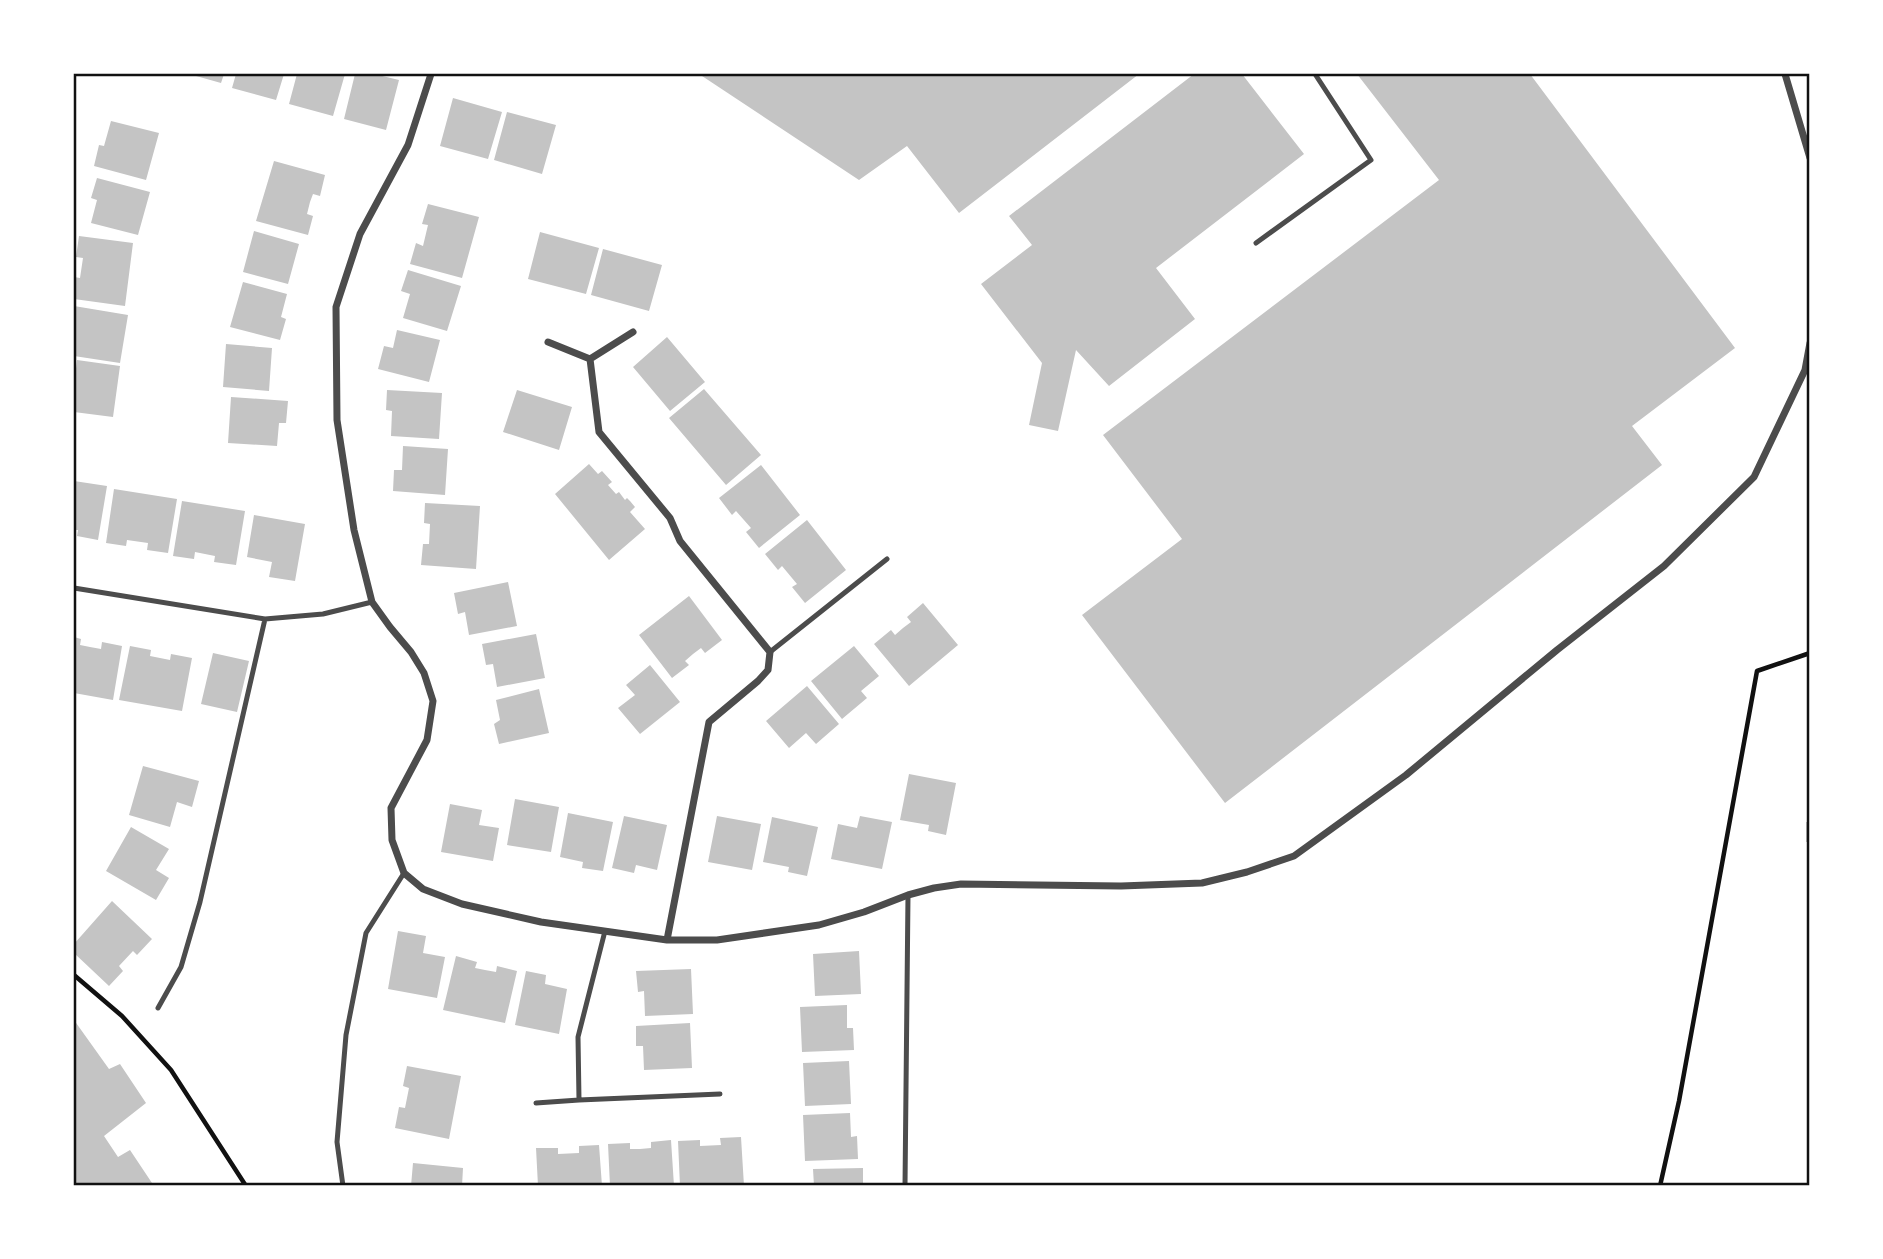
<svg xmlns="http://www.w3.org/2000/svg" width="1883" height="1259" viewBox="0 0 1883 1259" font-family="'Sofia Sans Condensed',sans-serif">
<rect width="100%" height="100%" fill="#fff"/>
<path fill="#c4c4c4" d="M 189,74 L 224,74 L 221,83 Z
M 236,74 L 284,74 L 276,100 L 232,88 Z
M 297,74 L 345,74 L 333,116 L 289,104 Z
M 355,74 L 374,74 L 399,80 L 386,130 L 344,119 Z
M 699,74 L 1139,74 L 959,213 L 907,146 L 859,180 Z
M 1194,74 L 1242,74 L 1304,154 L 1156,268 L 1195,319 L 1109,386 L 1076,350 L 1058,431 L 1029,425 L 1042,363 L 981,284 L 1032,245 L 1009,216 Z
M 1357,74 L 1530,74 L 1735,348 L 1632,426 L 1662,465 L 1225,803 L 1082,615 L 1182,539 L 1103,435 L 1439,180 Z
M 453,98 L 502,112 L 488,159 L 440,146 Z
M 507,112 L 556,125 L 542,174 L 494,160 Z
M 111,121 L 159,133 L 146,180 L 94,166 L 99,145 L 104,146 Z
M 274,161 L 325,175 L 320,196 L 313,194 L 310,202 L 307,214 L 313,216 L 308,235 L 256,221 Z
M 97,178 L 150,192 L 138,235 L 91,223 L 97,200 L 91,198 Z
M 428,204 L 479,217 L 462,278 L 410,264 L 416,243 L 423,246 L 428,225 L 422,224 Z
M 254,231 L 299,244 L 288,284 L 243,272 Z
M 540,232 L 599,248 L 586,294 L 528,279 Z
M 79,236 L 133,243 L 125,306 L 74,299 L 74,277 L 80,278 L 83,258 L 76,257 Z
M 603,249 L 662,265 L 649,311 L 591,295 Z
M 408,270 L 461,286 L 447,331 L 403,318 L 410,294 L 401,291 Z
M 243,282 L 287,294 L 281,317 L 286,319 L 280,340 L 230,327 Z
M 74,306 L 128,315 L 120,363 L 74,356 Z
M 397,330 L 440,340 L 429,382 L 378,369 L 384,346 L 393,348 Z
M 667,337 L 705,382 L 670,411 L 633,367 Z
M 226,344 L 272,348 L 269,391 L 223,387 Z
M 77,360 L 120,366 L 113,417 L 74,412 L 74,386 Z
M 704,389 L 761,455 L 726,485 L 669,418 Z
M 387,390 L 442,393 L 439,439 L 391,436 L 392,411 L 386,410 Z
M 517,390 L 572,407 L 559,450 L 503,432 Z
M 231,397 L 288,401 L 286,423 L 279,423 L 277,446 L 228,443 Z
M 403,446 L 448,449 L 445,495 L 393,491 L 394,470 L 402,470 Z
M 589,464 L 598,474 L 602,471 L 612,482 L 608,485 L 616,494 L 619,492 L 625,500 L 627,498 L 630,501 L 635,507 L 630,512 L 645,529 L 609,560 L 555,494 Z
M 761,465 L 800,515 L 759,548 L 746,532 L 751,528 L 736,511 L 732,515 L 719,498 Z
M 74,481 L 107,486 L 98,540 L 77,536 L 78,530 L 74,530 Z
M 114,489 L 177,499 L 168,553 L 147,550 L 148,543 L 127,540 L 126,546 L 106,543 Z
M 182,501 L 245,511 L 236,565 L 214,562 L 215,556 L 195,552 L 194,559 L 173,556 Z
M 425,503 L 480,506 L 476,569 L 421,565 L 423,544 L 429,544 L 430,524 L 424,523 Z
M 254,515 L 305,524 L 295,581 L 269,577 L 272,562 L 247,557 Z
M 807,520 L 846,570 L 805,603 L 792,587 L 797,584 L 782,566 L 778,570 L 765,554 Z
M 508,582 L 517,626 L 469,635 L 465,612 L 458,614 L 454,593 Z
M 689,596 L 722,640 L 705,653 L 701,648 L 693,654 L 685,661 L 689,665 L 672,678 L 639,635 Z
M 923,603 L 958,645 L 909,686 L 874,644 L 891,630 L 895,635 L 903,628 L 911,622 L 907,617 Z
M 536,634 L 545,678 L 497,687 L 493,664 L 486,665 L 482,644 Z
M 74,637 L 81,639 L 80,645 L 90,647 L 101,649 L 102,642 L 122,646 L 113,700 L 74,693 Z
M 130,646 L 151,650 L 150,656 L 170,660 L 171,654 L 192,658 L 182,711 L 119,700 Z
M 854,646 L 879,676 L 861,691 L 867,698 L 842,719 L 811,681 Z
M 213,653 L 249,661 L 237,712 L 201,704 Z
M 650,665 L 680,702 L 640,734 L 618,708 L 635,695 L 626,685 Z
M 807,686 L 839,724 L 816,744 L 806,733 L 789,748 L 766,721 Z
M 539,689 L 549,733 L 499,744 L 494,724 L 500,720 L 496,700 Z
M 143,766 L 199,781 L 192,807 L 177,802 L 170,827 L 129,815 Z
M 909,774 L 956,783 L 946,835 L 928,831 L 929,825 L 900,820 Z
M 515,799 L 559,807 L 551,852 L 507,845 Z
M 450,804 L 482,810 L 479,825 L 499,828 L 493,861 L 441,852 Z
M 568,813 L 613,822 L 603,871 L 582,868 L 583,862 L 560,857 Z
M 624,816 L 667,825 L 657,870 L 636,865 L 634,873 L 612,868 Z
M 717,816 L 761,824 L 752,870 L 708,862 Z
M 860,816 L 892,822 L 882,869 L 831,859 L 838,824 L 857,828 Z
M 772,817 L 818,827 L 807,876 L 788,872 L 789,867 L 763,862 Z
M 1806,822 L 1810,822 L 1810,842 L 1806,842 Z
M 131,827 L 169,849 L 156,870 L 169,878 L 156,900 L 106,871 Z
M 112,901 L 152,939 L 137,955 L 133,951 L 119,966 L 123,971 L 109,986 L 74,953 L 74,944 Z
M 398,931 L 426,936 L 423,953 L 445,957 L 437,998 L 388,989 Z
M 859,951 L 861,994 L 815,996 L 813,954 Z
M 456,956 L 477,962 L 475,968 L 485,970 L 496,972 L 497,966 L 517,971 L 505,1023 L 443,1010 Z
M 691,969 L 693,1014 L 645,1016 L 644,991 L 638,992 L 636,971 Z
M 526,971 L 546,975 L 545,984 L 567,989 L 559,1034 L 515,1025 Z
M 847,1005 L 847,1028 L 853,1028 L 854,1050 L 802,1052 L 800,1007 Z
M 74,1020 L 109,1069 L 120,1064 L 146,1103 L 104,1136 L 118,1157 L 130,1150 L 154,1186 L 74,1186 Z
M 690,1023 L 692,1068 L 644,1070 L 643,1046 L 636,1046 L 636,1026 Z
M 849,1061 L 851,1104 L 805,1106 L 803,1063 Z
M 407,1066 L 461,1076 L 449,1139 L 395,1128 L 399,1107 L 405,1108 L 409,1088 L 403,1086 Z
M 850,1113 L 851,1137 L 857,1136 L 858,1159 L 805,1161 L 803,1115 Z
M 741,1137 L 744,1186 L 680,1186 L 678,1141 L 700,1140 L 700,1146 L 721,1145 L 720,1138 Z
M 671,1140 L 674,1186 L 610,1186 L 608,1144 L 630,1143 L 630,1149 L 640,1149 L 651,1148 L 651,1142 Z
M 599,1145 L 602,1186 L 538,1186 L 536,1148 L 558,1148 L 558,1154 L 579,1153 L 579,1146 Z
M 413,1163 L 463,1168 L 462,1186 L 411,1186 Z
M 863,1168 L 863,1186 L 814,1186 L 813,1169 Z"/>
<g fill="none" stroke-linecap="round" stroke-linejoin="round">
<path stroke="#111" stroke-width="4.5" d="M 74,975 L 122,1016 L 171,1070 L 246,1186
M 1660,1186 L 1679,1101 L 1757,671 L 1810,653"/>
<path stroke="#4c4c4c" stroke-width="5" d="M 1256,243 L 1371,160 L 1315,74
M 74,588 L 265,619 L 323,614 L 372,602
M 770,652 L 887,559
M 605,931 L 578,1037 L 579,1100 L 720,1094
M 158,1008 L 181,967 L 200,902 L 265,619
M 536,1103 L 579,1100
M 343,1186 L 337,1142 L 346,1035 L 366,933 L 404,873
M 905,1186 L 908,895"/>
<path stroke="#4c4c4c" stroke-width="7" d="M 431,74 L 408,145 L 360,234 L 336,307 L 337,420 L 354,530 L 372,602 L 390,627 L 411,652 L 424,673 L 433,701 L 427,740 L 391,808 L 392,840 L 404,873 L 423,889 L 462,904 L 541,922 L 667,940 L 717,940 L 819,925 L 864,912 L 908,895 L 934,888 L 961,884 L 1121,886 L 1202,883 L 1247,872 L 1294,856 L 1406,775 L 1557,650 L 1664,566 L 1754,477 L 1805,370 L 1810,343
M 1785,74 L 1810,158
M 633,332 L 590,359 L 599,432 L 670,518 L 680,541 L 770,652 L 768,670 L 758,681 L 709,722 L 667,940
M 548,342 L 590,359"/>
</g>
<rect width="1883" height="1259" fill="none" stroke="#ffffff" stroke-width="150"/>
<rect x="75" y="75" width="1733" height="1109" fill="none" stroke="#111" stroke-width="2.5"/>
</svg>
